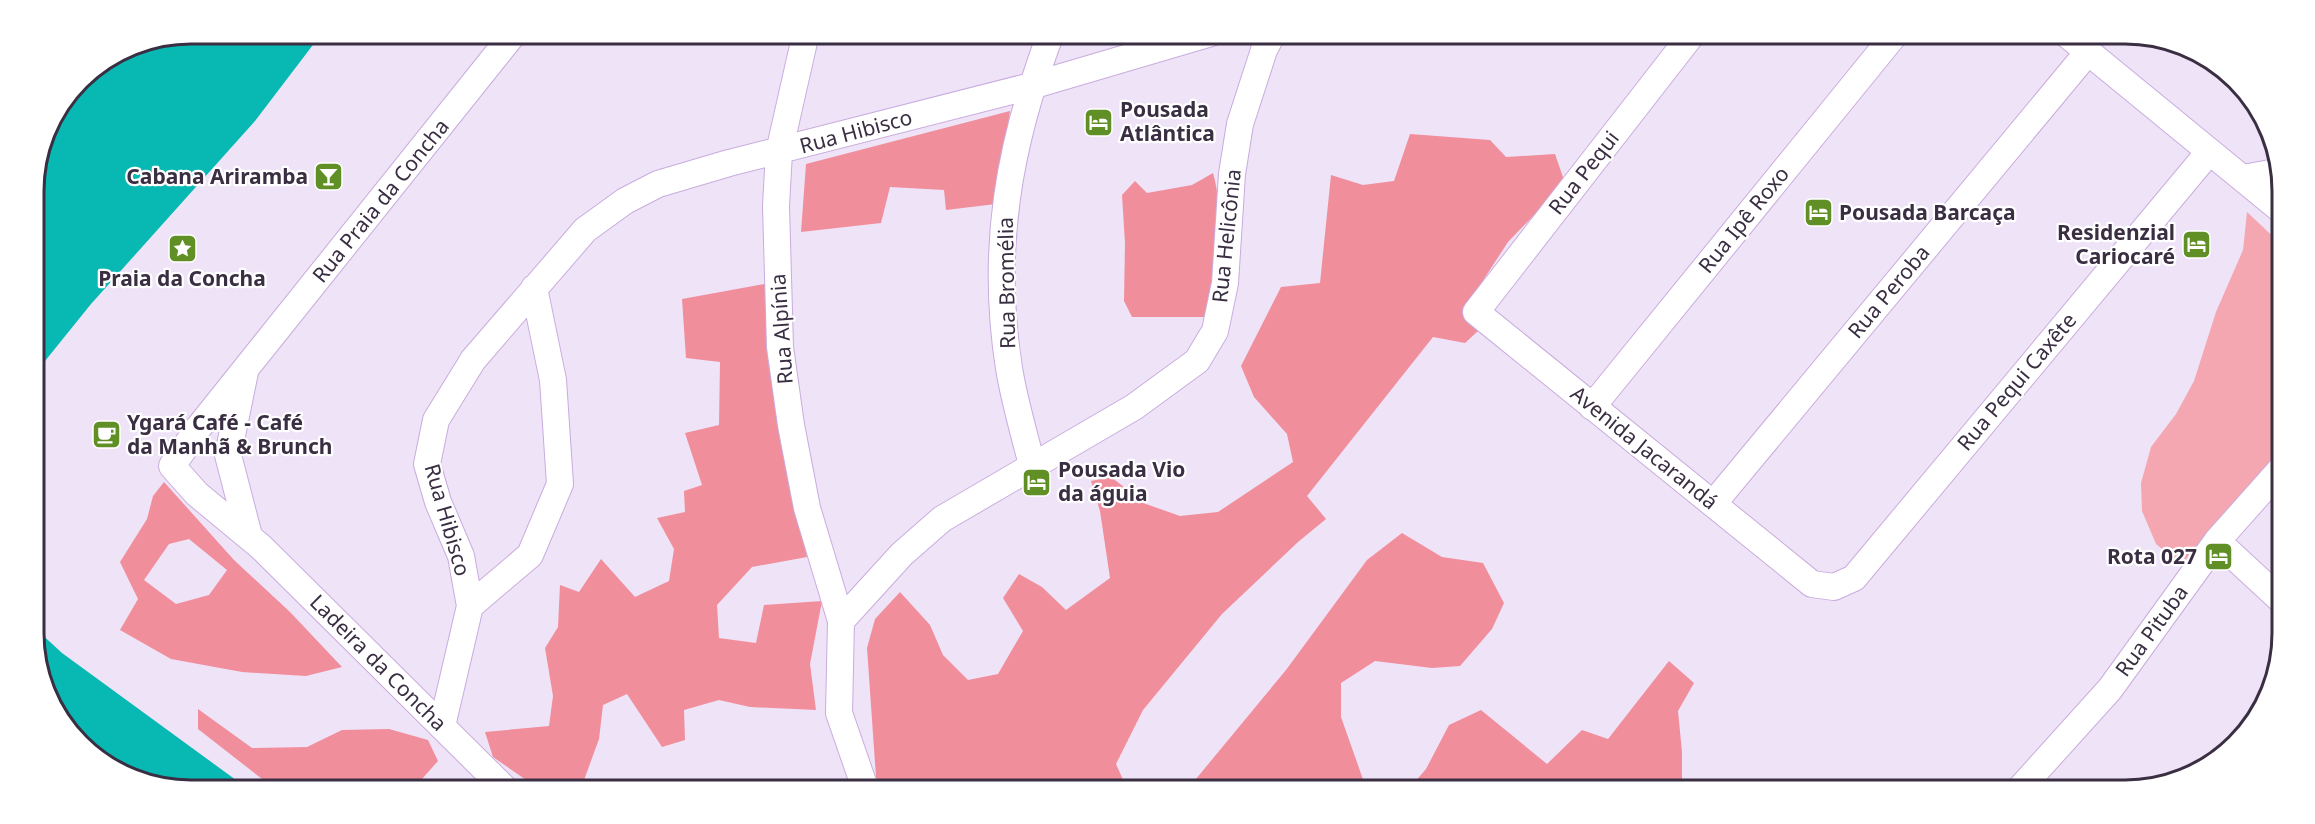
<svg xmlns="http://www.w3.org/2000/svg" width="2315" height="824" viewBox="0 0 2315 824" font-family="'Noto Sans',sans-serif">
<rect width="100%" height="100%" fill="#efe3f8"/>
<path fill="#f5a7b1" d="M 2247,212 L 2281,244 L 2281,449 L 2181,565 L 2156,544 L 2142,511 L 2141,483 L 2151,447 L 2176,414 L 2194,381 L 2216,312 L 2243,250 Z"/>
<path fill="#f18e9c" fill-rule="evenodd" d="M 1010,111 L 996,204 L 946,210 L 944,190 L 890,187 L 881,223 L 801,232 L 806,164 Z
M 1410,134 L 1490,140 L 1506,157 L 1555,154 L 1565,183 L 1508,242 L 1463,311 L 1478,331 L 1465,343 L 1433,337 L 1307,496 L 1326,519 L 1298,542 L 1222,614 L 1143,710 L 1116,764 L 1128,791 L 883,791 L 876,777 L 867,648 L 875,619 L 900,592 L 930,625 L 943,655 L 968,680 L 998,674 L 1023,631 L 1003,598 L 1019,574 L 1042,587 L 1066,610 L 1110,578 L 1100,511 L 1091,481 L 1111,477 L 1146,504 L 1180,516 L 1218,512 L 1293,462 L 1287,434 L 1254,397 L 1241,366 L 1281,287 L 1320,283 L 1331,175 L 1363,185 L 1394,181 Z
M 1213,173 C 1226,220 1217,269 1208,317 L 1132,317 L 1124,301 L 1125,243 L 1122,195 L 1135,181 L 1147,193 L 1192,185 Z
M 770,283 L 771,357 L 788,477 L 807,557 L 752,567 L 717,605 L 719,638 L 756,643 L 764,605 L 822,601 L 810,664 L 816,710 L 750,707 L 719,700 L 684,710 L 685,740 L 662,747 L 627,694 L 603,705 L 599,739 L 580,791 L 542,791 L 493,757 L 485,732 L 549,726 L 553,696 L 545,648 L 558,627 L 560,585 L 579,592 L 601,559 L 635,597 L 669,581 L 674,549 L 657,518 L 685,512 L 684,491 L 702,485 L 685,433 L 719,425 L 720,362 L 686,358 L 682,299 Z
M 164,482 L 234,560 L 290,612 L 342,667 L 306,676 L 242,672 L 171,659 L 120,630 L 138,599 L 120,562 L 147,519 L 153,496 ZM 189,539 L 227,570 L 209,595 L 176,604 L 144,580 L 169,544 Z
M 1402,533 L 1442,557 L 1483,563 L 1504,603 L 1492,629 L 1460,666 L 1432,668 L 1375,661 L 1341,683 L 1341,717 L 1365,785 L 1371,791 L 1186,791 L 1286,670 L 1367,560 Z
M 1669,661 L 1694,683 L 1678,711 L 1682,752 L 1682,791 L 1615,791 L 1607,784 L 1602,791 L 1407,791 L 1426,769 L 1449,725 L 1481,710 L 1547,764 L 1582,730 L 1608,739 Z
M 198,709 L 252,748 L 307,747 L 342,730 L 389,729 L 428,740 L 438,761 L 422,779 L 434,791 L 300,791 L 266,782 L 198,729 Z"/>
<path fill="#08b8b3" d="M 191,33 L 322,33 L 255,121 L 91,304 L 45,361 L 34,367 L 33,180 L 49,121 L 87,72 L 131,45 Z
M 36,629 L 62,653 L 251,791 L 191,791 L 140,783 L 72,737 L 36,664 Z"/>
<g fill="none" stroke-linecap="round" stroke-linejoin="round">
<defs>
<path id="minor" d="M 806,33 L 779,152 L 776,206 L 780,347 L 791,425 L 807,508 L 841,621 L 839,713 L 866,791
M 1693,33 L 1476,312 L 1812,584 L 1834,587 L 1854,578 L 2209,152
M 2065,33 L 2281,210
M 2243,178 L 2276,172 L 2281,174
M 245,372 L 228,455 L 249,536
M 1592,407 L 1896,33
M 1032,465 C 1024,433 1014,400 1009,368 C 990,248 1009,144 1051,33
M 1713,504 L 2088,52
M 2217,541 L 2282,601
M 470,606 L 530,555 L 560,484 L 553,380 L 534,288
M 841,621 L 902,554 L 942,519 L 1134,407 L 1197,361 L 1215,331 L 1225,283 L 1232,174 L 1240,124 L 1264,50 L 1273,33
M 442,726 L 470,606 L 461,556 L 438,502 L 427,464 L 436,420 L 473,360 L 585,230 L 625,201 L 658,184 L 729,163 L 1031,86 L 1211,33
M 507,791 L 261,547 L 197,494 L 172,466 L 199,427 L 514,33
M 2018,791 L 2110,689 L 2217,541 L 2282,468"/>
</defs>
<use href="#minor" stroke="#c9acde" stroke-width="28"/>
<use href="#minor" stroke="#fff" stroke-width="26"/>
</g>
<defs>
<symbol id="hotel-square" viewBox="-11 -11 22 22"><rect x="-9" y="-9" width="18" height="18" rx="4" fill="#608f25" stroke="#fff"/><path d="M-6-4.5h1.5V1H6V5H4.5V3h-9V5H-6ZM-4 0a1.8 1.8 0 1 1 3.6 0ZM.5 0V-2.5h3Q6-2.5 6 0Z" fill="#fff"/></symbol>
<symbol id="bar-square" viewBox="-11 -11 22 22"><rect x="-9" y="-9" width="18" height="18" rx="4" fill="#608f25" stroke="#fff"/><path d="M-6-5H6L.8 .8V4.5H3.5V6h-7V4.5H-.8V.8Z" fill="#fff"/></symbol>
<symbol id="sight-square" viewBox="-11 -11 22 22"><rect x="-9" y="-9" width="18" height="18" rx="4" fill="#608f25" stroke="#fff"/><path d="M0-6L1.8-2.2L6-1.7L2.9 1.2L3.7 5.4L0 3.3L-3.7 5.4L-2.9 1.2L-6-1.7L-1.8-2.2Z" fill="#fff"/></symbol>
<symbol id="cafe-square" viewBox="-11 -11 22 22"><rect x="-9" y="-9" width="18" height="18" rx="4" fill="#608f25" stroke="#fff"/><path d="M-5.5-4.5H6V0H3Q3 3.5 0 3.5H-2.5Q-5.5 3.5-5.5 0ZM3-3.2v2h1.7v-2ZM-6 4.5H4V6H-6Z" fill="#fff"/></symbol>
</defs>
<g fill-rule="evenodd">
<use href="#hotel-square" x="1082" y="106" width="33" height="33"/>
<use href="#bar-square" x="312" y="160" width="33" height="33"/>
<use href="#hotel-square" x="1802" y="196" width="33" height="33"/>
<use href="#hotel-square" x="2180" y="228" width="33" height="33"/>
<use href="#sight-square" x="166" y="232" width="33" height="33"/>
<use href="#cafe-square" x="90" y="418" width="33" height="33"/>
<use href="#hotel-square" x="1020" y="466" width="33" height="33"/>
<use href="#hotel-square" x="2202" y="540" width="33" height="33"/>
</g>
<g text-anchor="middle" stroke-width="4.5" stroke-linejoin="round" paint-order="stroke">
<g font-size="21" font-weight="bold" fill="#3a2e42" stroke="#fff" text-anchor="start">
<text x="1120" y="117">Pousada<tspan x="1120" dy="24">Atlântica</tspan></text>
<text x="308" y="184" text-anchor="end">Cabana Ariramba</text>
<text x="1839" y="220">Pousada Barcaça</text>
<text x="2175" y="240" text-anchor="end">Residenzial<tspan x="2175" dy="24">Cariocaré</tspan></text>
<text x="182" y="286" text-anchor="middle">Praia da Concha</text>
<text x="127" y="430">Ygará Café - Café<tspan x="127" dy="24">da Manhã &amp; Brunch</tspan></text>
<text x="1058" y="477">Pousada Vio<tspan x="1058" dy="24">da águia</tspan></text>
<text x="2197" y="564" text-anchor="end">Rota 027</text>
</g>
<g font-size="21" fill="#3a2e42" stroke="#fff">
<text transform="translate(856 132) rotate(-15)" y="7">Rua Hibisco</text>
<text transform="translate(1584 173) rotate(-52)" y="7">Rua Pequi</text>
<text transform="translate(381 201) rotate(-51)" y="7">Rua Praia da Concha</text>
<text transform="translate(1744 220) rotate(-51)" y="7">Rua Ipê Roxo</text>
<text transform="translate(1227 236) rotate(-84)" y="7">Rua Helicônia</text>
<text transform="translate(1007 283) rotate(-91)" y="7">Rua Bromélia</text>
<text transform="translate(1889 292) rotate(-50)" y="7">Rua Peroba</text>
<text transform="translate(782 329) rotate(-94)" y="7">Rua Alpínia</text>
<text transform="translate(2017 382) rotate(-50)" y="7">Rua Pequi Caxête</text>
<text transform="translate(1644 448) rotate(39)" y="7">Avenida Jacarandá</text>
<text transform="translate(447 520) rotate(74)" y="7">Rua Hibisco</text>
<text transform="translate(2152 631) rotate(-54)" y="7">Rua Pituba</text>
<text transform="translate(378 663) rotate(45)" y="7">Ladeira da Concha</text>
</g>
</g>
<path d="M0 0H2315V824H0ZM191 44H2125A147 147 0 0 1 2272 191V633A147 147 0 0 1 2125 780H191A147 147 0 0 1 44 633V191A147 147 0 0 1 191 44Z" fill="#fff" fill-rule="evenodd"/>
<path fill="none" stroke="#3a2e42" stroke-width="3" d="M191 44H2125A147 147 0 0 1 2272 191V633A147 147 0 0 1 2125 780H191A147 147 0 0 1 44 633V191A147 147 0 0 1 191 44Z"/>
</svg>
